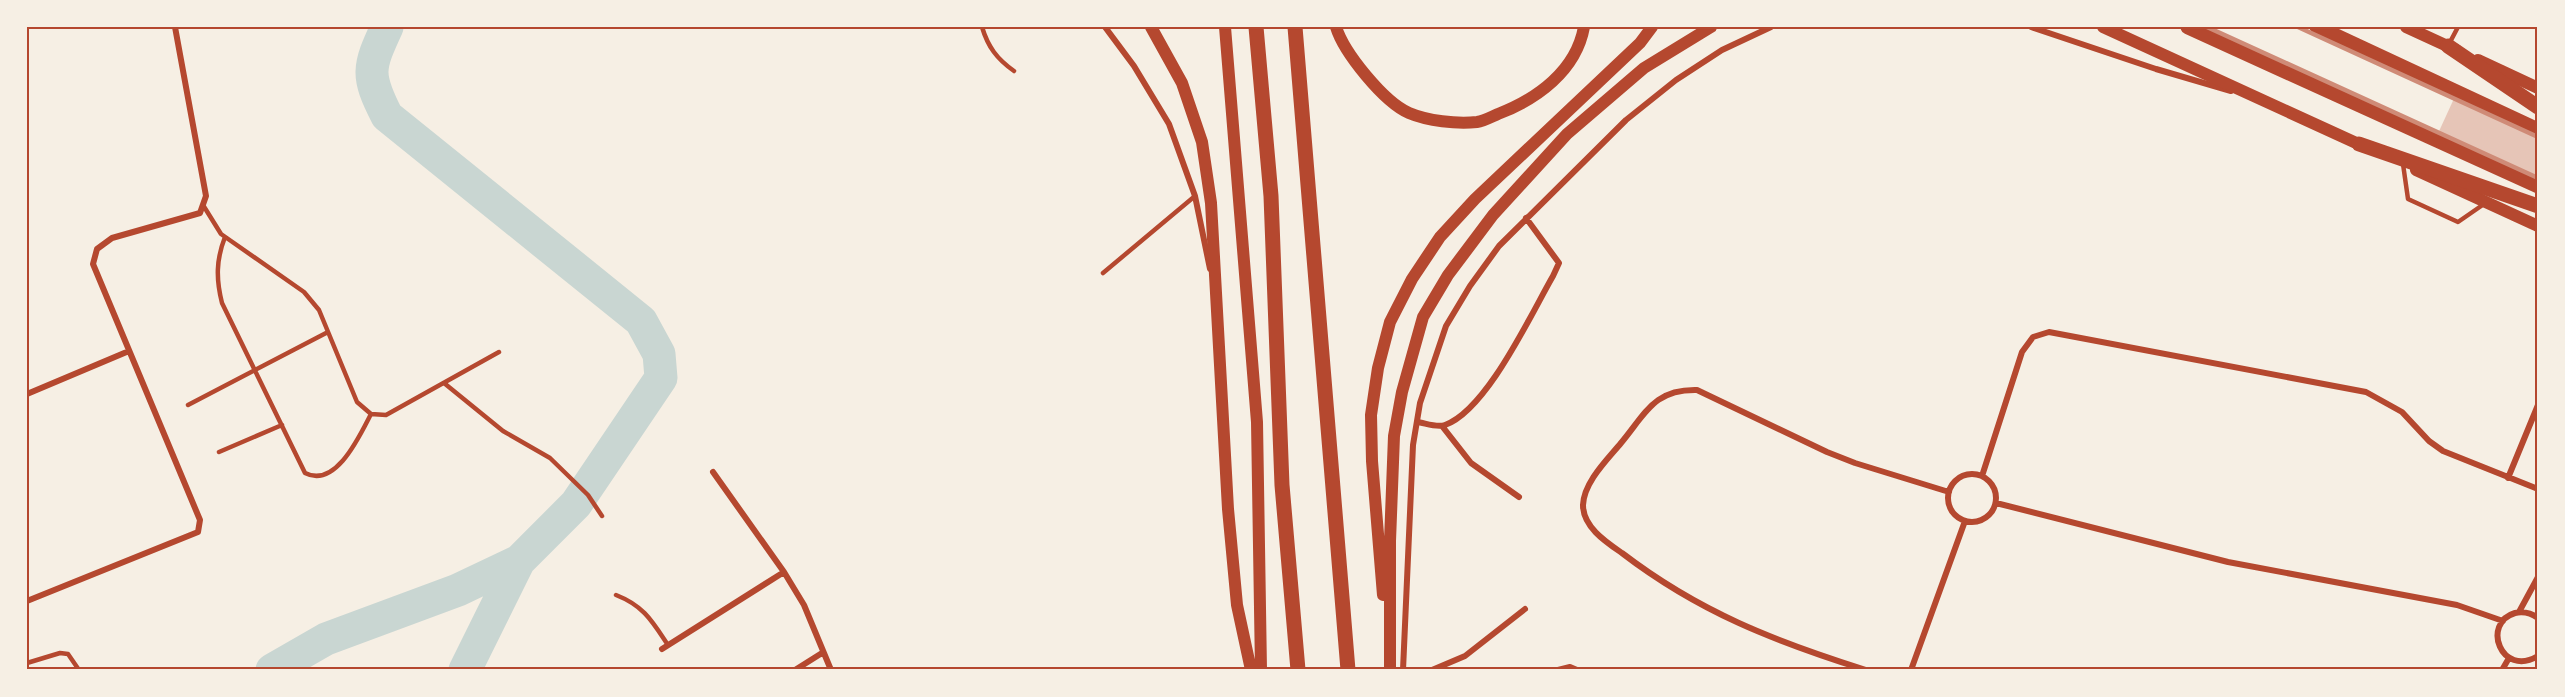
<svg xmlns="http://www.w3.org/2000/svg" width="2565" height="697" viewBox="0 0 2565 697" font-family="Barlow,sans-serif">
<rect width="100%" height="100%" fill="#f6efe4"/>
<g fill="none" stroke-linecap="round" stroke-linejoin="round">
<path stroke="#c9d6d2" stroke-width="33" d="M 272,670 L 326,639 L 458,590 L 519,561 L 576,504 L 661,378 L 659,354 L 641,321 L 387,116 C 366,75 368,68 387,27
M 465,670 L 519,561"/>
</g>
<path fill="#e6c5b7" d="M 2457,92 L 2538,129 L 2538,187 L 2435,140 Z"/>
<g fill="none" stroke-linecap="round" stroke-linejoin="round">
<path stroke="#b5482f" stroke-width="4.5" d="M 982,27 C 988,47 997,59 1014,71
M 2449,44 L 2458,27
M 2403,164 L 2408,199 L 2458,222 L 2484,204
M 203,205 L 221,234 L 304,292 L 319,310 L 357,402 L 371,414 L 386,415 L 499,352
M 225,237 C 216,260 216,279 222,303 L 305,473 C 336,489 360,435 371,414
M 1103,273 L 1195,196
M 444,383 L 503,431 L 550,458 L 588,495 L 602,516
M 188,405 L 328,332
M 219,452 L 282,425
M 616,595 C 644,606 652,621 668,645
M 27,663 L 60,653 L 68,654 L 79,670"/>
<path stroke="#b5482f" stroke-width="6" d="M 1105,27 L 1134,66 L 1169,124 L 1195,196 L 1210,269
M 2031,27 L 2156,69 L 2231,91
M 27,394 L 129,351
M 1417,422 C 1425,423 1437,428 1445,425 C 1487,410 1531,314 1553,276 L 1559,263 L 1526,218
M 1442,426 L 1471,463 L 1519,497
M 713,472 L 784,572 L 804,605 L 831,670
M1948 498a24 24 0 1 1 48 0a24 24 0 1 1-48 0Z
M 1982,476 L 2022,352 L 2033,337 L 2049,332 L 2366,392 L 2402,412 L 2429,441 L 2443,451 L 2538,489
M 2508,478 L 2538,405
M 1996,503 L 2228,562 L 2457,605 L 2503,621
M 27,601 L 198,532 L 200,520 L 93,264 L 97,249 L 112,238 L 200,213 L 206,196 L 175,27
M 2519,612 L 2538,577
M 2538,618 C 2531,613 2524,611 2515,613 C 2481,623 2501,678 2538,656
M 662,649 L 784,572
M 795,670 L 822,653
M 1403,670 L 1413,445 L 1420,403 L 1446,326 L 1470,286 L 1499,246 L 1626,120 L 1676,80 L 1722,50 L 1771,27
M 1432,670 L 1465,656 L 1525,609
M 1558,670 L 1570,667 L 1577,670
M 1866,670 C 1774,641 1699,612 1622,553 C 1606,542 1583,527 1583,505 C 1584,482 1607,460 1621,443 C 1646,413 1654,389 1697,390 L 1827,452 L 1855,463 L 1949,492
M 1911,670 L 1965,521
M 2502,670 L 2509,658"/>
<path stroke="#b5482f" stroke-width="12" d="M 1151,27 L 1182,83 L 1202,142 L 1211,203 L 1228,509 L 1237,605 L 1251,670
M 1225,27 L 1257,422 L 1261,670
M 1336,27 C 1344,53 1384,102 1409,113 C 1428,121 1456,124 1477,122 C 1484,121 1491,117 1498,114 C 1537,99 1576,71 1584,27
M 2103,27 L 2365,147
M 2406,27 L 2456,50
M 2478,60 L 2538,88
M 2416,170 L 2538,226
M 1383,595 L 1372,461 L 1371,415 L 1378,368 L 1390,322 L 1412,279 L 1440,237 L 1475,199 L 1640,43 L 1652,27
M 1390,670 L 1390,541 L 1394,436 L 1402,392 L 1423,317 L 1448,275 L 1493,215 L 1567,134 L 1644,68 L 1711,27"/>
<path stroke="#b5482f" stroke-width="15" d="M 1256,27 L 1271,196 L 1282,485 L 1298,670
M 1295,27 L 1348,670
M 2188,27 L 2538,186
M 2317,27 L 2538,130
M 2448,46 L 2538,107
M 2359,144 L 2538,206"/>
<path stroke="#cf8b77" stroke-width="4.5" d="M 2207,27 L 2538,178
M 2298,27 L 2538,137"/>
</g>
<rect width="2565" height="697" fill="none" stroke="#f6efe4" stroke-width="57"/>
<rect x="28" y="28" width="2508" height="640" fill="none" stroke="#b5482f" stroke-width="2"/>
</svg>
